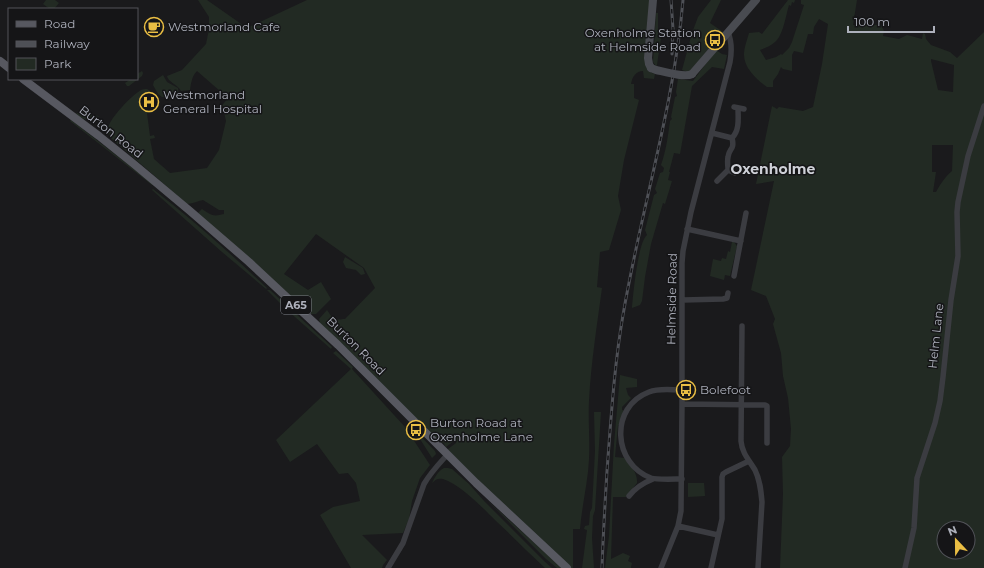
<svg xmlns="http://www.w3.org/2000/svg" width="984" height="568" viewBox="0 0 984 568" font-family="Montserrat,sans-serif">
<rect width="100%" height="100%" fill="#1a1a1c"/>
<path fill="#222a23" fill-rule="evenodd" d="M 46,0 L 55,0 L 59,3 L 54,9 L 50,9 L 43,4 Z
M 198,0 L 207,0 L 247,28 L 307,0 L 650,0 L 648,70 L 652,73 L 655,74 L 654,79 L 644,78 L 643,71 C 636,71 632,77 631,84 L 634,84 L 634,98 L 639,100 L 624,160 L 618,196 L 621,210 L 609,250 L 600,252 L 597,287 L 602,288 C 597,325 591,363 589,401 C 588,420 590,439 589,459 C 588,482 582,505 580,529 L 573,529 L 573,568 L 571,568 L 479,481 L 448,450 L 448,449 L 456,443 L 455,440 L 446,447 L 443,442 L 441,444 L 320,323 L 319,319 L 327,310 C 332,317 333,321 343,319 L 345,319 L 375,288 L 364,268 L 316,234 L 284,274 L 308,290 L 321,282 L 331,299 L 316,314 L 311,314 L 198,213 L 202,209 C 211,215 213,217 224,214 L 224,210 L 219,210 L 203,200 C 198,201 191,204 187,204 L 112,139 C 109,136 107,133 108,128 C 110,118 132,95 141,90 C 143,89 144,89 147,89 C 151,91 155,95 154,100 L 149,100 L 147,105 L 147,111 L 151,111 L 152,112 L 151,113 L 147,113 L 150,136 L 154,135 L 155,138 L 150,139 L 154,159 L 170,173 L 207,168 L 219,150 L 226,121 L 224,112 L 220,108 L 228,98 L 197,71 C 192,76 191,83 190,90 L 181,91 C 177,84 168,82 167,76 L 182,70 L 206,44 L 209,29 L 209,17 Z
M 711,0 L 721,0 L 710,23 L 723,32 L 690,71 L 688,72 L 682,70 L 692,33 L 698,17 Z
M 788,0 L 795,0 L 794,3 L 792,2 L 791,6 L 789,5 C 786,15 783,36 775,42 C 771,46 765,48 760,50 L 766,60 L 776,57 L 781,54 L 782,55 L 789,48 L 792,42 L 804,5 L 801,4 L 801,0 L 857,0 L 853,25 L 881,25 L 884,31 L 883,36 L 899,39 L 907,35 L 922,39 L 923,33 L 925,34 L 926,39 L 931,45 L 950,52 L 957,58 L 984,32 L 984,568 L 780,568 L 783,494 L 782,457 L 790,446 L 791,429 L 788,398 L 783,376 L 781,353 L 773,324 L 775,319 L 766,296 L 751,290 L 774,181 L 756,184 L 772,106 L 777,109 L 779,107 L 803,111 L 813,107 L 822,64 L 828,24 L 819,19 L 814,27 L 813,34 L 808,34 L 803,53 L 794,51 L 792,55 L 792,71 L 783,69 L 781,67 L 778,74 L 773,81 L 773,87 L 767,87 C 757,80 744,68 744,55 C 744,48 747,40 749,33 L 759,32 L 762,34 ZM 931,59 L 954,65 L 953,92 L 938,90 L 931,61 ZM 932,145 L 953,145 L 952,171 C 945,177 941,183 936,192 L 933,192 L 936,172 L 932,172 ZM 944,528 L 968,528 L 968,552 L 944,552 Z
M 656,13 L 658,13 L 658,38 L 661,38 L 657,65 L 656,66 L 653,62 Z
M 716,50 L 722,54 L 727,55 L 724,69 L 712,67 L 692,86 L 680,154 L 674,153 L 669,172 L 670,172 L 668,180 L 672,181 L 665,204 L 663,203 L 651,244 L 645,277 L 642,301 L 640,305 L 632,308 C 633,295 638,242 647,235 L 645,230 L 654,195 L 657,193 L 655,189 L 660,173 L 663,172 L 664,168 L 661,165 C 666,151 668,136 670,121 L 672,119 L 671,117 L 675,97 L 677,96 L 676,92 L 678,79 L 693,81 Z
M 142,71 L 143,73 L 142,76 L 129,86 L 127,86 L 125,83 L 131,79 L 137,79 L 137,74 Z
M 163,75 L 167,82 L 178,88 L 179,95 L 178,95 L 177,92 L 168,92 L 167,97 L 162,97 L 158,94 L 153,85 L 154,81 Z
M 77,113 L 99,116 C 93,123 83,120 76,114 Z
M 71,120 L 153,184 L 152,185 L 70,121 Z
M 153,189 C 193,220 230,253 267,288 L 266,289 L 222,252 L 152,190 Z
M 732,242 L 734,242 L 737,246 L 730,276 L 725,275 L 724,280 L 710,276 L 713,259 L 721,261 L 722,258 L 726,259 L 728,251 L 730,252 Z
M 345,257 L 363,268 L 365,274 L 361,275 L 356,270 L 346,268 L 343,262 Z
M 267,290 L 270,290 L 332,347 L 331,349 L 286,309 Z
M 336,351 L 353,367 L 352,369 L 405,427 L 430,465 L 420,478 L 412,501 L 409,519 L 403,533 L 362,535 L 387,560 L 383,565 L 382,568 L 351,568 L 320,515 L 333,507 L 360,501 L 356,483 L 348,473 L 339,474 L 317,444 L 290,462 L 276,440 L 351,369 L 333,353 Z
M 620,375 L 637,379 L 637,387 L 626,388 L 628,395 L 631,398 L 622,407 L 622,410 L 625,411 L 620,425 L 618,425 L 615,457 L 625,458 C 630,465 638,473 637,483 L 626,497 L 613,497 L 611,559 L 623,553 L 630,556 L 628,561 L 632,563 L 631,567 L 631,568 L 605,568 L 609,536 L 614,444 Z
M 594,412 L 601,412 L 595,510 L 593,516 L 592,538 L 594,568 L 582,568 L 587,530 L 584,529 L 585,526 L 589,525 L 590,512 L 592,508 L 595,451 Z
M 405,420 L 435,451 L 436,454 L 432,458 L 420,439 Z
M 444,468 L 448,468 L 452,469 L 469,484 L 485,502 L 544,561 L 552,568 L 545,568 C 528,552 512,536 496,521 C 483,508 460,484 443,479 C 438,478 436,479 432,483 C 435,477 438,471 444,468 Z
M 688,483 L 704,483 L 705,496 L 688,497 Z
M 487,500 L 488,501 L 562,568 L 557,568 L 546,559 Z"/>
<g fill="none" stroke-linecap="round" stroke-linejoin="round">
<path stroke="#3b3c41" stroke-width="5.5" d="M 734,107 L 744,109
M 712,133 L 732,138
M 728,170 L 735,173
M 717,181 L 728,170 C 728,166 727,161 728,157 C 729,148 735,150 732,138 C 740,130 738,118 738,108
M 687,229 L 741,241
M 734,276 L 746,213
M 683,300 L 723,299 L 727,298 L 728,293
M 742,326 L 741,441 C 742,453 749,460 755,470 C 760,480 761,491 762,502 L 758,568
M 682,404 L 765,405 L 767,406 L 767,443
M 682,479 C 675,479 657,480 651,478 C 613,464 609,407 649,392 C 659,388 671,390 682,390
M 629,496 C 636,487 643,483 653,479
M 678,526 L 718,535
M 388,568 L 403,543 L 424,484 C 431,472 438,465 447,455
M 661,568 L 678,526 L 681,511 L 682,404 L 682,263 L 683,251 L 691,212 L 730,62 C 732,51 732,42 728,32
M 711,568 L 722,519 L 722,477 L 723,474 L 726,472 L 749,461
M 905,568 L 914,528 L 917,478 L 935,423 L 940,401 L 943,377 L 951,300 L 958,256 L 957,212 L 958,202 L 968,156 L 984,106"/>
<path stroke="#494b51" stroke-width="8" d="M 651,68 L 649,64 L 648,58 L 653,0
M 692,74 L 756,0"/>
<path stroke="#575860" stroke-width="8" d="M 0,61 L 9,68
M 23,79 L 99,136 L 135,165 L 190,211 L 249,262 L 338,345 L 476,483 L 567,568"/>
<defs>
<path id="rail" d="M 671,0 L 673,29 L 672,54
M 602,568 C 603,536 605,504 607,471 C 611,419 614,367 623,315 C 641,209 674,107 683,0"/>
</defs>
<use href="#rail" stroke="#4e5056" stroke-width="3"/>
<use href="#rail" stroke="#151517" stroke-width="1.5" stroke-dasharray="4.5" stroke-linecap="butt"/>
<path stroke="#494b51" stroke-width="8" d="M 651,68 L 656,70 C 665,72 685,78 692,74"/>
</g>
<defs>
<symbol id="cafe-ring" viewBox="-11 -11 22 22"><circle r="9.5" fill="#151517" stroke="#eabe44" stroke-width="1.5"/><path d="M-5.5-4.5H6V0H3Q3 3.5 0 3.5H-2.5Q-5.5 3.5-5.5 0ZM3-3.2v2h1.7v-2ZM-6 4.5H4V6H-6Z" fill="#eabe44"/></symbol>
<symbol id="bus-ring" viewBox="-11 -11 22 22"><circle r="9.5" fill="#151517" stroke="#eabe44" stroke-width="1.5"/><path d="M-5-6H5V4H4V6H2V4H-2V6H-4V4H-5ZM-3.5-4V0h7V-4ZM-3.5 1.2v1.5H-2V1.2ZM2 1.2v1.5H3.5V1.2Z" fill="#eabe44"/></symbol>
<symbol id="hospital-ring" viewBox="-11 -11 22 22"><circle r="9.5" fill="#151517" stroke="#eabe44" stroke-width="1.5"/><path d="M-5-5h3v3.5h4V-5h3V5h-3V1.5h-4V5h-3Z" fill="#eabe44"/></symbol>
</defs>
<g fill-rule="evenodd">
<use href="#cafe-ring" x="143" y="16" width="22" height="22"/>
<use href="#bus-ring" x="704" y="29" width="22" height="22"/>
<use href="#hospital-ring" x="138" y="91" width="22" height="22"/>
<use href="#bus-ring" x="675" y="379" width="22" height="22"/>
<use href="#bus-ring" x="405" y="419" width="22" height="22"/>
</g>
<g text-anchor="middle" stroke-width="3" stroke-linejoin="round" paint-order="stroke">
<rect fill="#151517" stroke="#7f828a" stroke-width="1" x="281" y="296" width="30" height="18" rx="3"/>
<g font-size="11" font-weight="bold" fill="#adb0bb">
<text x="296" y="309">A65</text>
</g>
<g font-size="12" fill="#adb0bb" stroke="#151517" text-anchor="start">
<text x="168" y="31">Westmorland Cafe</text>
<text x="701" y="37" text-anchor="end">Oxenholme Station<tspan x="701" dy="14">at Helmside Road</tspan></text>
<text x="163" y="99">Westmorland<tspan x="163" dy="14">General Hospital</tspan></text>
<text x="700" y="394">Bolefoot</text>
<text x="430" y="427">Burton Road at<tspan x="430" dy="14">Oxenholme Lane</tspan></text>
</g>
<g font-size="12" fill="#adb0bb" stroke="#151517">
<text transform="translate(111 132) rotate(38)" y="4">Burton Road</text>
<text transform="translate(672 299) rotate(-89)" y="4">Helmside Road</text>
<text transform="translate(936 336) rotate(-84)" y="4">Helm Lane</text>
<text transform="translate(356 346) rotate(45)" y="4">Burton Road</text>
</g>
<g font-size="14" font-weight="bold" fill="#ced0d7" stroke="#151517">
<text x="773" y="174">Oxenholme</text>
</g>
</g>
<rect x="8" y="8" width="130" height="72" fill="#151517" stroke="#525359"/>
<rect x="16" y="21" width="20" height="6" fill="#575860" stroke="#525359"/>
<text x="44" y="28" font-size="12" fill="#adb0bb">Road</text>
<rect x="16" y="41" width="20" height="6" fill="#4e5056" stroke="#525359"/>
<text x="44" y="48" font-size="12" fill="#adb0bb">Railway</text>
<rect x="16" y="58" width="20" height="12" fill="#222a23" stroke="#525359"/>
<text x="44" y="68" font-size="12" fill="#adb0bb">Park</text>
<g transform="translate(956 540) rotate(338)"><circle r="19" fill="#151517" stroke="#525359"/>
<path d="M0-3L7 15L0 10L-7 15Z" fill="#eabe44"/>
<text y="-6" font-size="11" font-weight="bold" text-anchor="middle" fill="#adb0bb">N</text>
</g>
<path d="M848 26v6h86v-6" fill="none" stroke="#adb0bb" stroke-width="2"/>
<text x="854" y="26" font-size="12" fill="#adb0bb" stroke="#151517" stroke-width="3" paint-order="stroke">100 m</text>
</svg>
